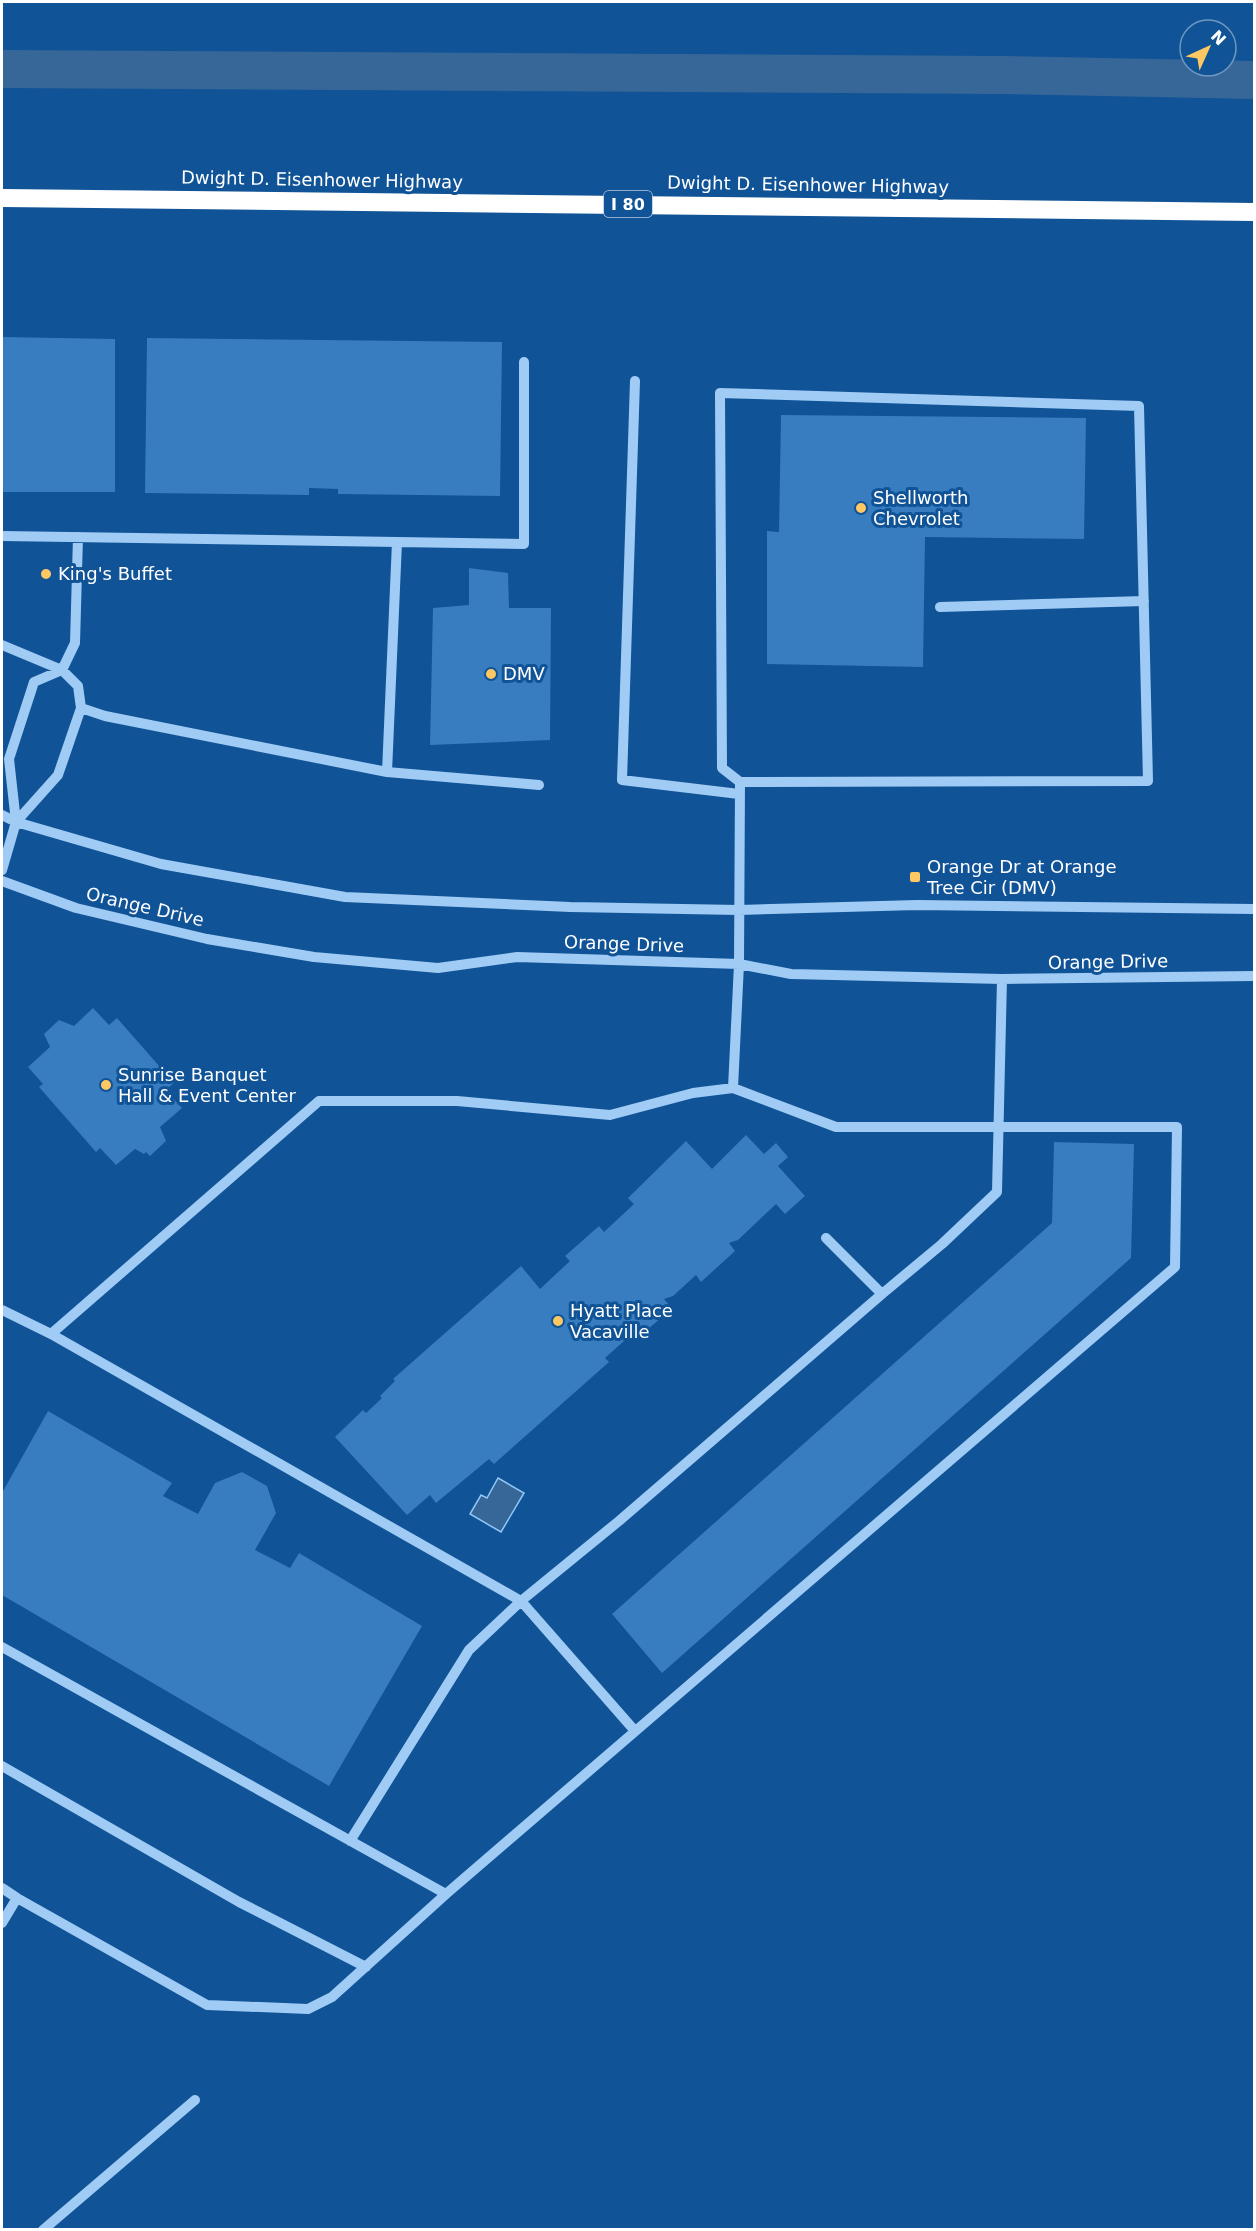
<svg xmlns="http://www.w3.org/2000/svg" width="1256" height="2231" viewBox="0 0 1256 2231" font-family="'DejaVu Sans',sans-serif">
<rect width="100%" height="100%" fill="#105397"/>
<path fill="#376798" stroke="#91c7f8" stroke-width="1.5" d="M 498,1478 L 524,1493 L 501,1532 L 470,1514 L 481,1495 L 487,1498 Z"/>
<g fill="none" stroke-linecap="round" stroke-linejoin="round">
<path stroke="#376798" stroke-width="38" d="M 2,69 L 999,75 L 1254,80"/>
</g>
<path fill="#387dbf" d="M 2,337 L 115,339 L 115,492 L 2,492 Z
M 147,338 L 502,342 L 500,496 L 338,494 L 338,489 L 309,488 L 309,495 L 145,493 Z
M 781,415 L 1086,418 L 1084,539 L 925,537 L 923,667 L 767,664 L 767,531 L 779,532 Z
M 469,568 L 508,573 L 509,608 L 551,608 L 550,740 L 430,745 L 433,608 L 469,605 Z
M 93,1008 L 109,1025 L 117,1018 L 174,1083 L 165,1090 L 182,1108 L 160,1127 L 166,1141 L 150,1156 L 146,1152 L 144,1154 L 135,1149 L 116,1165 L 100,1148 L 96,1152 L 39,1087 L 43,1084 L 28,1067 L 50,1047 L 44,1034 L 59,1020 L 74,1026 Z
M 746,1135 L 764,1154 L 776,1143 L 788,1157 L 778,1166 L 805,1196 L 785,1214 L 776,1204 L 738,1240 L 729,1243 L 735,1251 L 701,1282 L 696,1275 L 673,1296 L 664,1299 L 672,1308 L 638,1338 L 633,1333 L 605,1358 L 609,1362 L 494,1464 L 489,1459 L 436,1503 L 430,1495 L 407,1515 L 335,1437 L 363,1410 L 366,1413 L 382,1398 L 380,1396 L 395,1381 L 393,1379 L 521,1266 L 540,1289 L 570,1261 L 565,1256 L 599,1226 L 604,1232 L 634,1204 L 628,1198 L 686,1141 L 712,1169 Z
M 1054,1142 L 1134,1144 L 1131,1258 L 662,1673 L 612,1614 L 1052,1223 Z
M 48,1411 L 172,1483 L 163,1496 L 198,1514 L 215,1483 L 242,1472 L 267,1486 L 276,1513 L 255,1550 L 290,1568 L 299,1553 L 422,1626 L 329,1786 L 2,1595 L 2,1493 Z"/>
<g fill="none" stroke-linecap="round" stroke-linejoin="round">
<path stroke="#9fcbf4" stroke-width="10" d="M 635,381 L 622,780 L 739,794
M 2,536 L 397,542
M 940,607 L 1144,601
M 2,645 L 62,670 L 78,686 L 81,708 L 58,775 L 16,822
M 81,708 L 105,716 L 387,772 L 397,542 L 524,544 L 524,362
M 387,772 L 539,785
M 2,815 L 16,822 L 161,864 L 345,897 L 570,907 L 739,910 L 917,905 L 1254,909
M 2,870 L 16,822 L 9,759 L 34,682 L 62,670 L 75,643 L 78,537
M 2,881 L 76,908 L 207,939 L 314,957 L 438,968 L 517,957 L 739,964 L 791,974 L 1002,979 L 1254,976
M 882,1294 L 942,1244 L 997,1192 L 1002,979
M 2,1310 L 51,1334
M 2,1647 L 446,1894 L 1175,1267 L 1177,1127 L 836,1127 L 733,1088 L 739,964 L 740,782 L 1148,781 L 1139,406 L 720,393 L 722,768 L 740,782
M 635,1731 L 521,1601 L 51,1334 L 319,1101 L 457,1101 L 610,1115 L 693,1093 L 733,1088
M 2,1766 L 239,1902 L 366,1967
M 350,1841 L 469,1650 L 521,1601 L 619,1521 L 882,1294 L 826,1238
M 2,1888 L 17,1898
M 2,1923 L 17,1898 L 207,2005 L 308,2009 L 332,1997 L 446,1894
M 43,2230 L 195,2100"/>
<path stroke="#fff" stroke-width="18" d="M 2,198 L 1254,212"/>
</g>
<g fill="#ffc862" stroke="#105397" stroke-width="2">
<circle cx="861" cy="508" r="6"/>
<circle cx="46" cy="574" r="6"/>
<circle cx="491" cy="674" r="6"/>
<rect x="909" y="871" width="12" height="12" rx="3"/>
<circle cx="106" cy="1085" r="6"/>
<circle cx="558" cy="1321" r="6"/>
</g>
<g text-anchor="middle" stroke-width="6" stroke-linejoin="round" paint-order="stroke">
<rect fill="#105397" stroke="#b7cbe0" stroke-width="1.5" x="604" y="191" width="48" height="26" rx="4.5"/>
<g font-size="16" font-weight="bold" fill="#fff">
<text x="628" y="210">I 80</text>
</g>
<g font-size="18" fill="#fff" stroke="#105397">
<text transform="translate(322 180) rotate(1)" y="6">Dwight D. Eisenhower Highway</text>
<text transform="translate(808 185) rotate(1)" y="6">Dwight D. Eisenhower Highway</text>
<text transform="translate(145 907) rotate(13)" y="6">Orange Drive</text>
<text transform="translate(624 944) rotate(2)" y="6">Orange Drive</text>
<text transform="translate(1108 962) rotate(-1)" y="6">Orange Drive</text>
</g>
<g font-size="18" fill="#fff" stroke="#105397" text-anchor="start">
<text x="873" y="504">Shellworth<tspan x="873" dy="21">Chevrolet</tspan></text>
<text x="58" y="580">King's Buffet</text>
<text x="503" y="680">DMV</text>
<text x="927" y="873">Orange Dr at Orange<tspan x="927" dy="21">Tree Cir (DMV)</tspan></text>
<text x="118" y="1081">Sunrise Banquet<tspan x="118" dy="21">Hall &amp; Event Center</tspan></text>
<text x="570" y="1317">Hyatt Place<tspan x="570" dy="21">Vacaville</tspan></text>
</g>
</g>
<rect width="1256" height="2231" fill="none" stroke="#ffffff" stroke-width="6"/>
<g transform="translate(1208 48) rotate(45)"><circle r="28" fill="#105397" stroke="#7098c1" stroke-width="1.5"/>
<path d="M0-4.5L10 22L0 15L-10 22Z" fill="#ffc862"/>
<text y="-9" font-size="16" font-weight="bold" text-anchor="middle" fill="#ffffff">N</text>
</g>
</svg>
